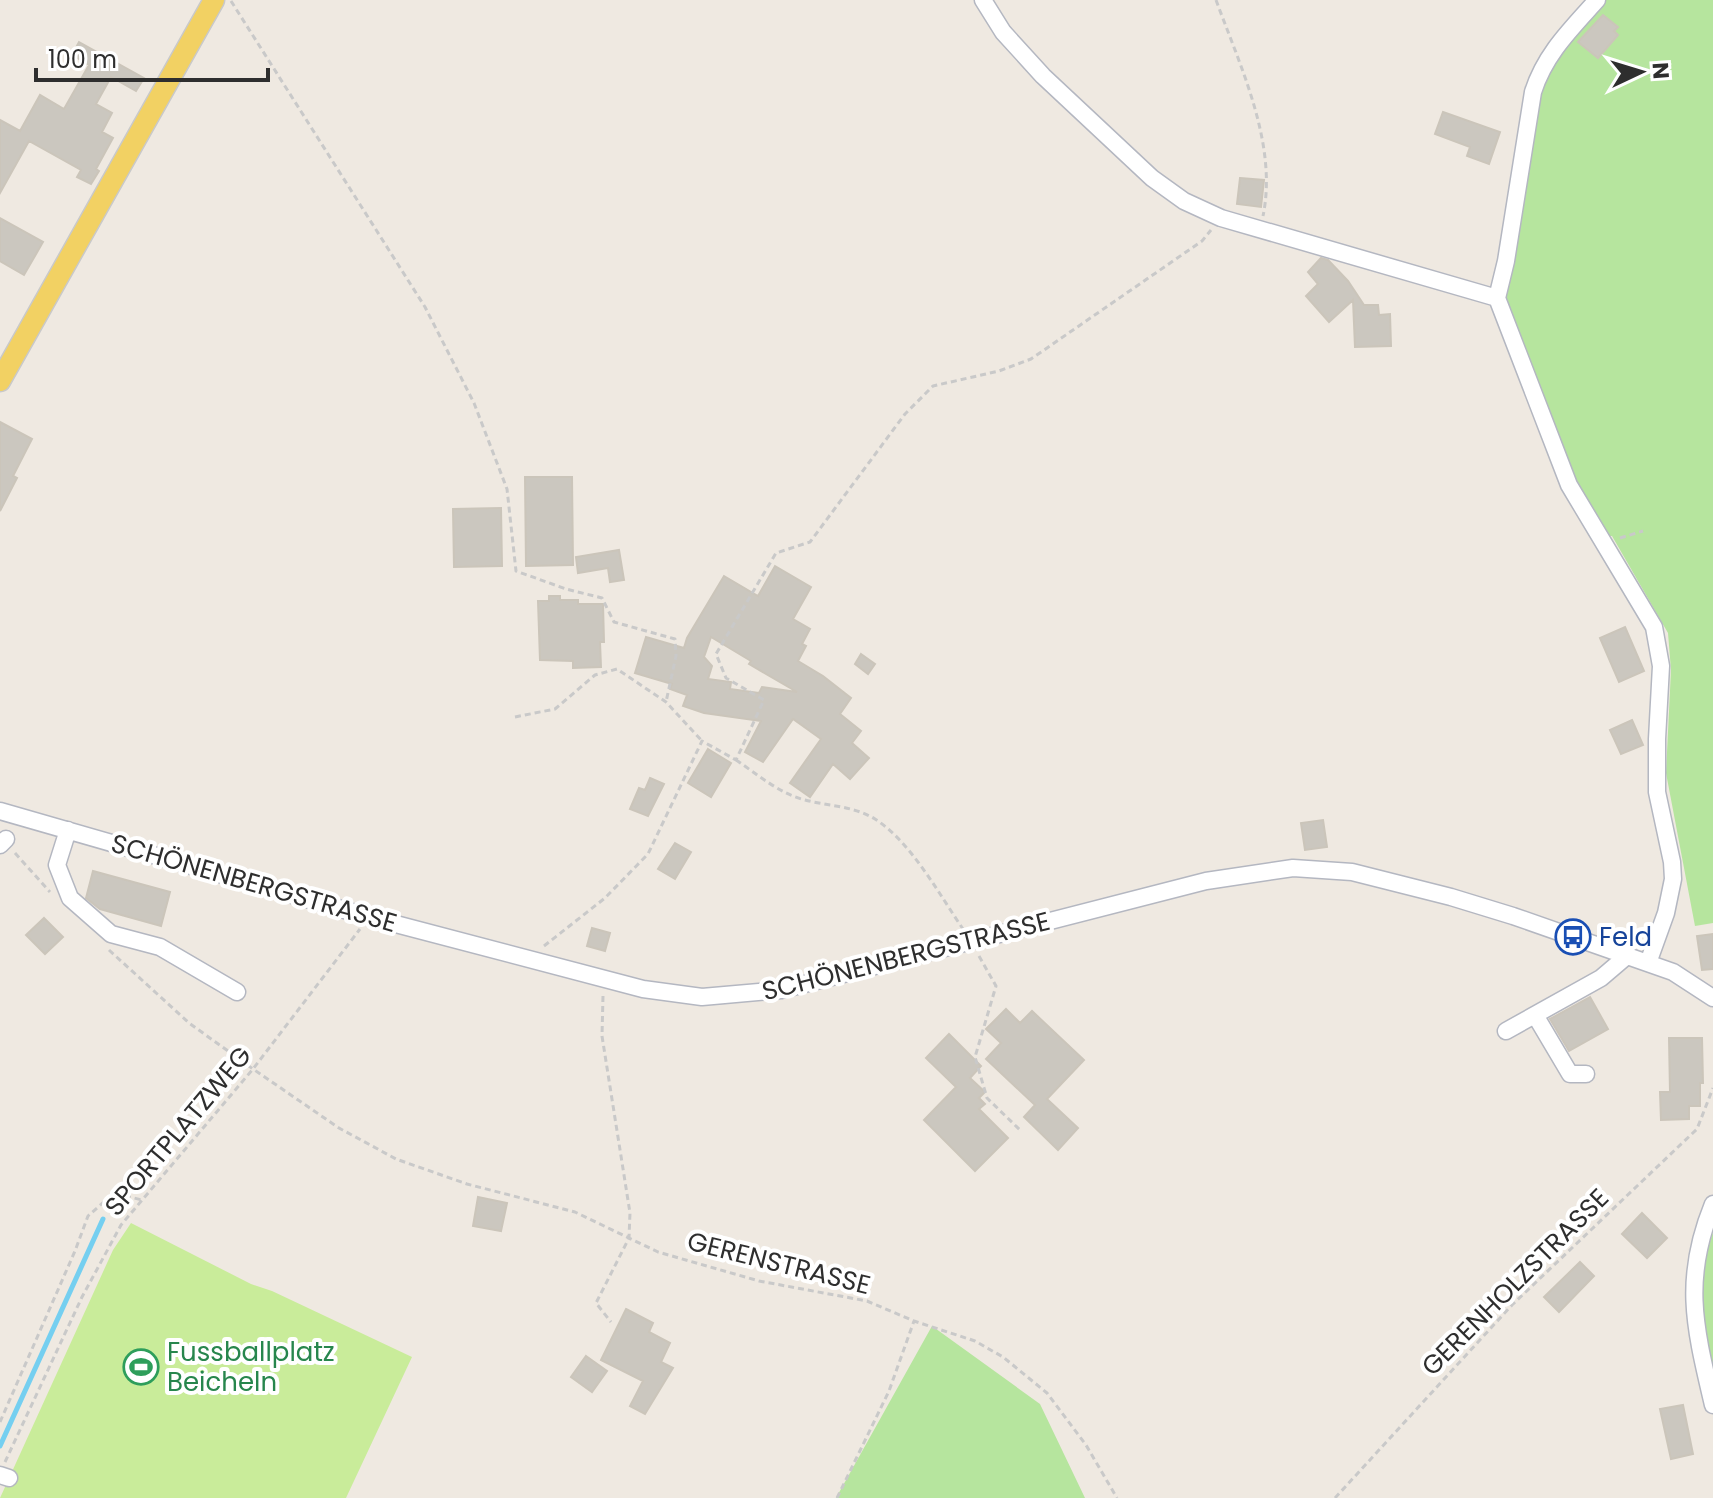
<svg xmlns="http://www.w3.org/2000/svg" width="1713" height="1498" viewBox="0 0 1713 1498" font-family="Poppins,sans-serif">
<rect width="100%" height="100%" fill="#efe9e1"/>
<path fill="#b6e59e" d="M 1597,0 L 1713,0 L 1713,923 L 1695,926 L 1666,773 L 1671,670 L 1668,633 L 1612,536 L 1606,536 L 1574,479 L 1497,298 L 1533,92 Z
M 1713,1232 L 1713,1371 C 1702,1325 1697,1277 1713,1232 Z
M 932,1326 L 1040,1404 L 1085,1498 L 836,1498 Z"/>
<path fill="#c9ec9a" d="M 131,1223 L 251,1284 L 272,1291 L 412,1357 L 346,1498 L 0,1498 L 113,1250 Z"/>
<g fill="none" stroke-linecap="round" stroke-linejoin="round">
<path stroke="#75cff0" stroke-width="5" d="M 0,1446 L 103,1219"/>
</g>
<path fill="#cbc7bf" stroke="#cbc5ba" stroke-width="2" fill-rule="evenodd" d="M 1603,15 L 1618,27 L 1614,31 L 1618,35 L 1598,58 L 1578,42 Z
M 79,42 L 144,78 L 136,91 L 111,77 L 96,104 L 112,113 L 102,132 L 113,138 L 96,169 L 99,171 L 91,184 L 77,177 L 81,170 L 29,141 L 0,193 L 0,120 L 20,131 L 40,95 L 64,109 L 89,65 L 72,55 Z
M 1443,112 L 1500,132 L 1489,164 L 1467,156 L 1470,147 L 1435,134 Z
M 1240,178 L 1264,180 L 1261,207 L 1237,204 Z
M 0,218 L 43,242 L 24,275 L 0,261 Z
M 1321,258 L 1328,260 L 1348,281 L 1364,305 L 1378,305 L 1379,315 L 1390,314 L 1391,346 L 1355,347 L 1353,300 L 1329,322 L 1306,296 L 1318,284 L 1308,272 Z
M 0,422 L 32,439 L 13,476 L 17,478 L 0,511 Z
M 525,477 L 572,477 L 573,565 L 526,566 Z
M 501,508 L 502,566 L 454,567 L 453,509 Z
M 619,550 L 624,580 L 610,582 L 608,568 L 578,573 L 576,557 Z
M 775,566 L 811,587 L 793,619 L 810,629 L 802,644 L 806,646 L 798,661 L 823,676 L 851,698 L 840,714 L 861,731 L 852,743 L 869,758 L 850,779 L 833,764 L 810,797 L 790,783 L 821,739 L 793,719 L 763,762 L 745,752 L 761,721 L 704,713 L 683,706 L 687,695 L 670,689 L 672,684 L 635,673 L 646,637 L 684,648 L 687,638 L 724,576 L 758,596 ZM 711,637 L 751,661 L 749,664 L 797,692 L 762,687 L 759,693 L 730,689 L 731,682 L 708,679 L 712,666 L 704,657 Z
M 549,596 L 560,596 L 560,600 L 578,600 L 578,604 L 603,604 L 604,642 L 600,642 L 601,667 L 573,668 L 573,661 L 540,660 L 538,601 L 549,601 Z
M 1625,627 L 1644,671 L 1619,682 L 1600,638 Z
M 861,654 L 875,664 L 868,674 L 855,664 Z
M 1632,720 L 1643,745 L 1621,754 L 1610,730 Z
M 708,749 L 731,763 L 711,797 L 688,783 Z
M 650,778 L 664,784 L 648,816 L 630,809 L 639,788 L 645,790 Z
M 1323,820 L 1327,847 L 1305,850 L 1301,823 Z
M 675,843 L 691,852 L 675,879 L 658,869 Z
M 93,871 L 170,892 L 161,926 L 100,909 L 86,898 Z
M 44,918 L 63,937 L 45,954 L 26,935 Z
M 592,928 L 610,933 L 605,951 L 587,946 Z
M 1713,934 L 1713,969 L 1702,970 L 1697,936 Z
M 1590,997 L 1608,1029 L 1569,1051 L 1550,1019 Z
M 1006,1009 L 1020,1023 L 1032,1011 L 1084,1060 L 1047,1099 L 1078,1128 L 1058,1150 L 1024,1117 L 1035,1105 L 986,1059 L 1001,1043 L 986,1029 Z
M 949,1034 L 981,1066 L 970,1078 L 985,1092 L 979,1098 L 985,1104 L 979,1109 L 1008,1138 L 975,1171 L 924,1120 L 956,1087 L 926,1058 Z
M 1669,1038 L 1702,1038 L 1703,1083 L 1700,1083 L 1700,1106 L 1689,1106 L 1689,1119 L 1661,1120 L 1660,1092 L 1670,1092 Z
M 478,1197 L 507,1203 L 501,1231 L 473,1226 Z
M 1642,1213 L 1667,1238 L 1647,1258 L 1622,1234 Z
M 1580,1262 L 1594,1276 L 1559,1312 L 1544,1297 Z
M 626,1309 L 653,1323 L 649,1332 L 670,1343 L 661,1362 L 673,1368 L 645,1414 L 630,1406 L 643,1381 L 601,1360 Z
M 586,1356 L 607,1371 L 592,1392 L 571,1377 Z
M 1683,1405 L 1693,1454 L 1671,1459 L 1660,1409 Z"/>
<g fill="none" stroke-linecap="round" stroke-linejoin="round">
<defs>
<path id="minor" d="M 983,0 L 1003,32 L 1043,76 L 1152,178 L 1184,201 L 1221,218 L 1497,298
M 1597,0 C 1571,29 1545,54 1533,92 L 1506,261 L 1497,298 L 1569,485 L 1654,627 L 1661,666 L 1657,739 L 1657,792 L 1672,862 L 1673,879 L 1666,913 L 1648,963
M 0,811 L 369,917 L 643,989 L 702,997 L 781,990 L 1206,881 L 1293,868 L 1352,872 L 1451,897 L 1513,916 L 1673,972 L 1713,998
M 68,830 L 57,865 L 70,898 L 111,934 L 160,947 L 237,992
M 0,845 L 6,839
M 1535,1015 L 1570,1074 L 1586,1074
M 1506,1031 L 1601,978 L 1628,955
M 1713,1204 C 1682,1280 1695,1328 1713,1405
M 0,1475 L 9,1478"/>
<path id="major" d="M 0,381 L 214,0"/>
</defs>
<use href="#minor" stroke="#b4b7c1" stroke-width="19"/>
<use href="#major" stroke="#c9c9c9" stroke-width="23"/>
<path stroke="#c9c9c9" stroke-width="3" stroke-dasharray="6 4" stroke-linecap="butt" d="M 1216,0 C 1240,66 1278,144 1263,216
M 231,1 L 425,307 L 474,403 L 507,489 L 516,571 L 566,589 L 602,598 L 614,622 L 675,639 L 676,656 L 666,702
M 1620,538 L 1643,531
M 515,717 L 555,709 L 595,675 L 617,669 L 666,702 L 702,741
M 736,760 C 757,774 780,794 805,800 C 828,806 854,806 875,819 C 911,842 939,894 963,929
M 15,853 L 50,892
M 544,946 L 605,898 L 648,854 L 702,741 L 736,760 L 764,700 L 726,678 L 716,654 L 776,553 L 810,542 L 905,414 L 933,386 L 999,371 L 1031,359 L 1202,241 L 1211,230
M 109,950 L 189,1023 L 253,1069 L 339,1128 L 396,1159 L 467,1184 L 575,1212 L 658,1252 L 759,1281 L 867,1301 L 914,1321 L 975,1341 L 1003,1357 L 1047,1393 L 1086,1445 L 1117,1498
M 979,956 L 996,986 L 975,1057 L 987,1098 L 1020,1130
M 603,996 L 602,1036 L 630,1213 L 629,1238 L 596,1303 L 611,1322
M 0,1422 L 75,1251 L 88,1216 L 114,1193 L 142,1200
M 5,1462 L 82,1297 L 121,1225 L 253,1069 L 360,929
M 837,1498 L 889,1391 L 914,1321
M 1335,1498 L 1512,1305 L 1697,1129 L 1713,1088"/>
<use href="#minor" stroke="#fff" stroke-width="16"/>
<use href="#major" stroke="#f2d163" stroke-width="20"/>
</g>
<defs>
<symbol id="bus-ring" viewBox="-11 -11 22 22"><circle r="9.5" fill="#fff" stroke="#1a4fb4" stroke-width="1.5"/><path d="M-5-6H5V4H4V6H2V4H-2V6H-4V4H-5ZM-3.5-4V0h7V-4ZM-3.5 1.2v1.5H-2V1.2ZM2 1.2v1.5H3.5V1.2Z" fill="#1a4fb4"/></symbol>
<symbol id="stadium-ring" viewBox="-11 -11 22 22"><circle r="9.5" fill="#fff" stroke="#2e9e5b" stroke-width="1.5"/><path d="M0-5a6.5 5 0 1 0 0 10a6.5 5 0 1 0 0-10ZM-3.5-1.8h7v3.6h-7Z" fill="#2e9e5b"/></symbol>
</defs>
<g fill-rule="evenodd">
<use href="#bus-ring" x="1553" y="917" width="40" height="40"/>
<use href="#stadium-ring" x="121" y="1347" width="40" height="40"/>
</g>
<g text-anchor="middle" stroke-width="8" stroke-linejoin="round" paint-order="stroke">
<g font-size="26" fill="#2e2e2e" stroke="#fff">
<text transform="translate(254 883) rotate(16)" y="9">SCHÖNENBERGSTRASSE</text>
<text transform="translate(906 956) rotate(-14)" y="9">SCHÖNENBERGSTRASSE</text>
<text transform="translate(178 1131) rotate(-50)" y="9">SPORTPLATZWEG</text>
<text transform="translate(779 1263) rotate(14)" y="9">GERENSTRASSE</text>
<text transform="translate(1515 1282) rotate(-45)" y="9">GERENHOLZSTRASSE</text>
</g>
<g font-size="26" fill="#164399" stroke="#fff" text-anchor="start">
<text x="1599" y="946">Feld</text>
</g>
<g font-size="26" fill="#27864d" stroke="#fff" text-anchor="start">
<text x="167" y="1361">Fussballplatz<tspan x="167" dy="30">Beicheln</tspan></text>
</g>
</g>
<g transform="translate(1641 72) rotate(86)" stroke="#ffffff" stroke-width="6" paint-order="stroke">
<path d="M0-6L14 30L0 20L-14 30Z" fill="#2e2e2e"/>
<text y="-12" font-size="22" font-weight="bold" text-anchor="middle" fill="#2e2e2e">N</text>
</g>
<path d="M36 68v12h232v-12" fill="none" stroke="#2e2e2e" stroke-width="4"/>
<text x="48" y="68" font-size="24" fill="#2e2e2e" stroke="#ffffff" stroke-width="6" paint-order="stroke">100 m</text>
</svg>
